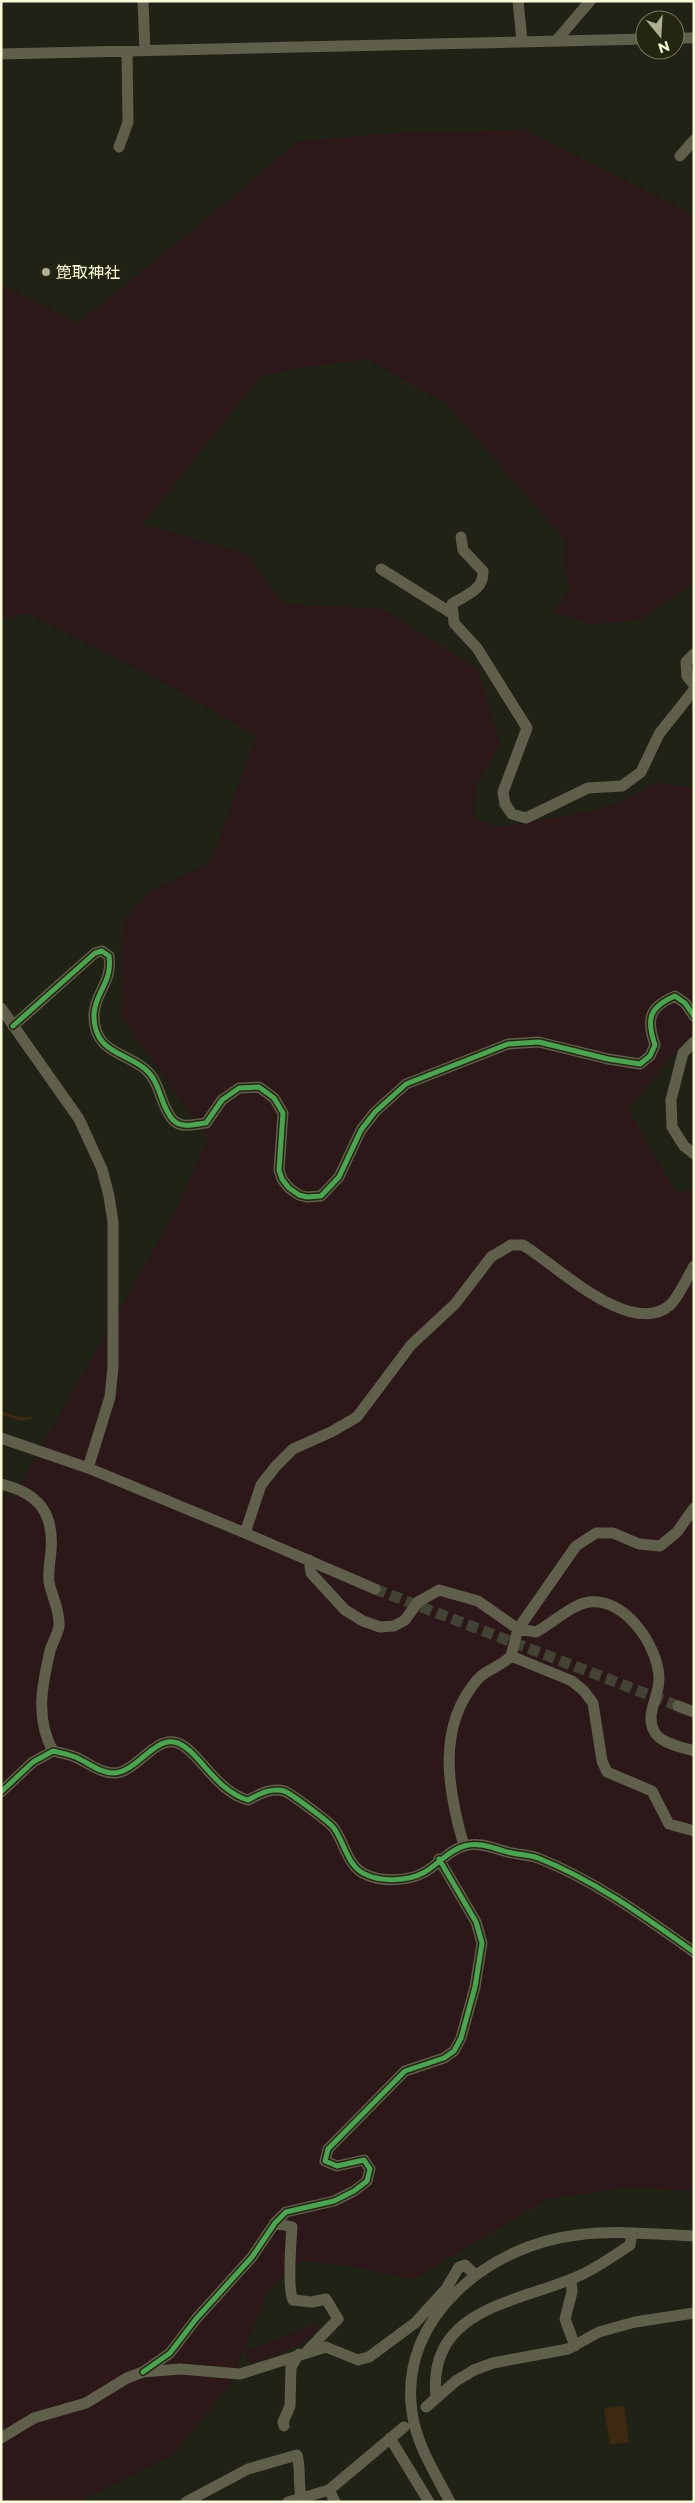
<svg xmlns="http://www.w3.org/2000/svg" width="695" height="2503" viewBox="0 0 695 2503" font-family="Montserrat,'Noto Sans JP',sans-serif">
<rect width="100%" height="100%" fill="#212216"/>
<path fill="#2d1819" d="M 525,130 L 694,216 L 694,583 L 637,621 L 589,624 L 555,612 L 570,587 L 564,564 L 565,540 L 447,404 L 367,359 L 293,369 L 260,377 L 143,524 L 247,554 L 283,604 L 383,609 L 478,670 L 500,744 L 476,787 L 474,818 L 499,827 L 596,810 L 626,800 L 656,782 L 694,788 L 694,1031 L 628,1109 L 677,1194 L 694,1188 L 694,2191 L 632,2187 L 547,2199 L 412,2280 L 357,2267 L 301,2261 L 267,2293 L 229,2386 L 172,2456 L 78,2502 L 1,2502 L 1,1493 L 12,1499 L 175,1212 L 208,1139 L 121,1016 L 124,920 L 149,892 L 211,862 L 256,736 L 178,690 L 28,613 L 1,620 L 1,285 L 77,324 L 222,206 L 298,141 L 398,133 Z
M 317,2324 L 319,2328 L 296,2347 L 250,2364 L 245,2351 Z"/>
<path fill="#3d2811" d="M 624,2406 L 629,2442 L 610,2445 L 604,2408 Z"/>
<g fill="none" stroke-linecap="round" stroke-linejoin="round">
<path stroke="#3d2811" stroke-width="3" d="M 1,1413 L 20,1419 L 30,1418"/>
<path stroke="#424334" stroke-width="11" stroke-dasharray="11 5.5" stroke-linecap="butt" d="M 375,1589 L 678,1706"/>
<path stroke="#605f4c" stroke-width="11" d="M 143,1 L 145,51
M 518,1 L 522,41
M 675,38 L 694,38
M 556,41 L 590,1
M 1,54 L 645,39
M 119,147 L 128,122 L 127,52
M 680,156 L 694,140
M 461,537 L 463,550 L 483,571 C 484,590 466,595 452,604 L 454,623 L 477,648 L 527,728 L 503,792 L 505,804 L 512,814 L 526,818 L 588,788 L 622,786 L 641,772 L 659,734 L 694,690
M 381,569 L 453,614
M 694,654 L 686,662 L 687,676 L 694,685
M 1,1008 L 79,1119 L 102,1169 L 109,1196 L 113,1222 L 113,1367 L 110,1397 L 88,1468
M 13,1026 L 95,953 L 102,951 L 109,956 C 113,982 95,992 94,1014 C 93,1053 125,1052 145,1069 C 161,1082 160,1106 173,1120 C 182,1129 195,1124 206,1123 L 222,1100 L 239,1088 L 259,1087 L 274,1098 L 283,1113 L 279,1170 L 282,1179 L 289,1188 L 299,1195 L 307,1197 L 321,1196 L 339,1177 L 361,1130 L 375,1112 L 406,1084 L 508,1044 L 539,1042 L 608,1059 L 640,1064 L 650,1056 L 655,1045 C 646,1019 649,1007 675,996 L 685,1003 L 694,1016
M 694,1042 L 683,1053 L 671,1100 L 672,1127 L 684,1146 L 694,1154
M 1,1438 L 88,1468 L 245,1533 L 375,1589
M 1,1484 C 39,1493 54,1513 51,1551 C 50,1561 48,1573 49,1582 C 52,1597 60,1610 59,1626 C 58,1634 52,1643 50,1651 C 42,1685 35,1719 53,1751
M 694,1508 L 677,1532 L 660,1546 L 639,1544 L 613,1533 L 596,1533 L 576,1546 L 518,1629 L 511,1656 L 572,1681 L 584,1691 L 593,1703 L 602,1761 L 607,1772 L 652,1791 L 669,1824 L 694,1831
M 245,1533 L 261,1485 L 276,1466 L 293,1449 L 331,1432 L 357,1417 L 411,1345 L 455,1304 L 491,1257 L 511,1245 L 523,1245 C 556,1265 631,1339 670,1305 C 678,1298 688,1276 694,1266
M 309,1560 L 311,1573 L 345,1610 L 363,1621 L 380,1627 L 394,1626 L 405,1620 L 418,1602 L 439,1590 L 478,1601 L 518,1629 L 536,1632 C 553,1623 571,1605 589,1602 C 625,1597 659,1647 659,1679 C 659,1698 645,1713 654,1731 C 659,1743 682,1747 694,1751
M 678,1706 L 694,1712
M 1,1792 L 33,1762 L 53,1751 C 60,1753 68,1754 75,1757 C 88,1762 99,1773 114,1773 C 135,1773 154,1738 174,1742 C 197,1746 214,1791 248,1800 C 258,1795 271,1787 284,1791 C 289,1792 329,1822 333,1827 C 345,1842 347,1868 367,1875 C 382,1882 408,1881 423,1873 C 437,1866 447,1851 464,1846 C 478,1842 490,1847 504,1851 C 515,1855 527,1854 538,1858 C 594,1880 645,1917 694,1952
M 464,1846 C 448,1791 436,1728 477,1680 C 486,1669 501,1667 511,1656
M 275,2223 L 292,2227 C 291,2242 287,2289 293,2300 L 312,2302 L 326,2299 L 338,2319 L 308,2350
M 571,2279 L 572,2292 L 565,2319 L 575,2346
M 143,2372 L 170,2353 L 196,2319 L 252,2257 L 275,2223 L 286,2212 L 334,2201 L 354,2191 L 367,2181 L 370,2169 L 364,2160 L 337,2166 L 325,2161 L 328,2149 L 405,2071 L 444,2058 L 454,2051 L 461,2038 L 475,1987 L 482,1943 L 476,1922 L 439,1859
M 436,2397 C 427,2310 514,2303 574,2278 C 594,2270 612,2257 630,2245 L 632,2233
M 426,2407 L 456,2381 L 474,2370 L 493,2363 L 568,2349 L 599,2332 L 635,2322 L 694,2313
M 284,2426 L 283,2422 L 290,2406 L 291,2367 L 299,2354
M 1,2438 L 34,2418 L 86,2403 L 127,2378 L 143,2372 L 180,2369 L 240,2374 L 326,2347 L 358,2360 L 369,2357 L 415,2323 L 446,2289 L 459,2267 L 465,2265 L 475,2275
M 390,2438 L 429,2502
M 329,2490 L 335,2502
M 186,2502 L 248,2469 L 297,2455 C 301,2469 298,2483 301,2497
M 288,2502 L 329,2490 L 404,2427
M 450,2502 C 435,2473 416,2444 412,2412 C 398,2317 490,2245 577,2235 C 615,2230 655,2234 694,2236"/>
<defs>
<path id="cycleway" d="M 13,1026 L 95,953 L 102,951 L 109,956 C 113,982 95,992 94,1014 C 93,1053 125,1052 145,1069 C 161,1082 160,1106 173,1120 C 182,1129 195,1124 206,1123 L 222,1100 L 239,1088 L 259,1087 L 274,1098 L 283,1113 L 279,1170 L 282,1179 L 289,1188 L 299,1195 L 307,1197 L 321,1196 L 339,1177 L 361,1130 L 375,1112 L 406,1084 L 508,1044 L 539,1042 L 608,1059 L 640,1064 L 650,1056 L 655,1045 C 646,1019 649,1007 675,996 L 685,1003 L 694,1016
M 1,1792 L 33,1762 L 53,1751 C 60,1753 68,1754 75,1757 C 88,1762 99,1773 114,1773 C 135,1773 154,1738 174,1742 C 197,1746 214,1791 248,1800 C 258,1795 271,1787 284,1791 C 289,1792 329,1822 333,1827 C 345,1842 347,1868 367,1875 C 382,1882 408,1881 423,1873 C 437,1866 447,1851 464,1846 C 478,1842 490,1847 504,1851 C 515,1855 527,1854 538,1858 C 594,1880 645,1917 694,1952
M 143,2372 L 170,2353 L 196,2319 L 252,2257 L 275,2223 L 286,2212 L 334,2201 L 354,2191 L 367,2181 L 370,2169 L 364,2160 L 337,2166 L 325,2161 L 328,2149 L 405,2071 L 444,2058 L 454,2051 L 461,2038 L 475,1987 L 482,1943 L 476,1922 L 439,1859"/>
</defs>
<use href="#cycleway" stroke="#252612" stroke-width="8"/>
<use href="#cycleway" stroke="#4ca352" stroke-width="5"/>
</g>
<circle fill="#afaf96" stroke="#252612" stroke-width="2" cx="46" cy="272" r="5"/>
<g text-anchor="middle" stroke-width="4" stroke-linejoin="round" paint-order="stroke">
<g font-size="16" fill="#fbfbdb" stroke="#252612" text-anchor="start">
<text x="56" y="278">箆取神社</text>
</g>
</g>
<rect width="695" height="2503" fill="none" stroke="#fbfbdb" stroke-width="5"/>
<g transform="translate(660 35) rotate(162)"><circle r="24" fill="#252612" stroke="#7b7b62"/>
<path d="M0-4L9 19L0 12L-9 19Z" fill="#afaf96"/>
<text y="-8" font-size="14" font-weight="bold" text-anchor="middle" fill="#fbfbdb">N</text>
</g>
</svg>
